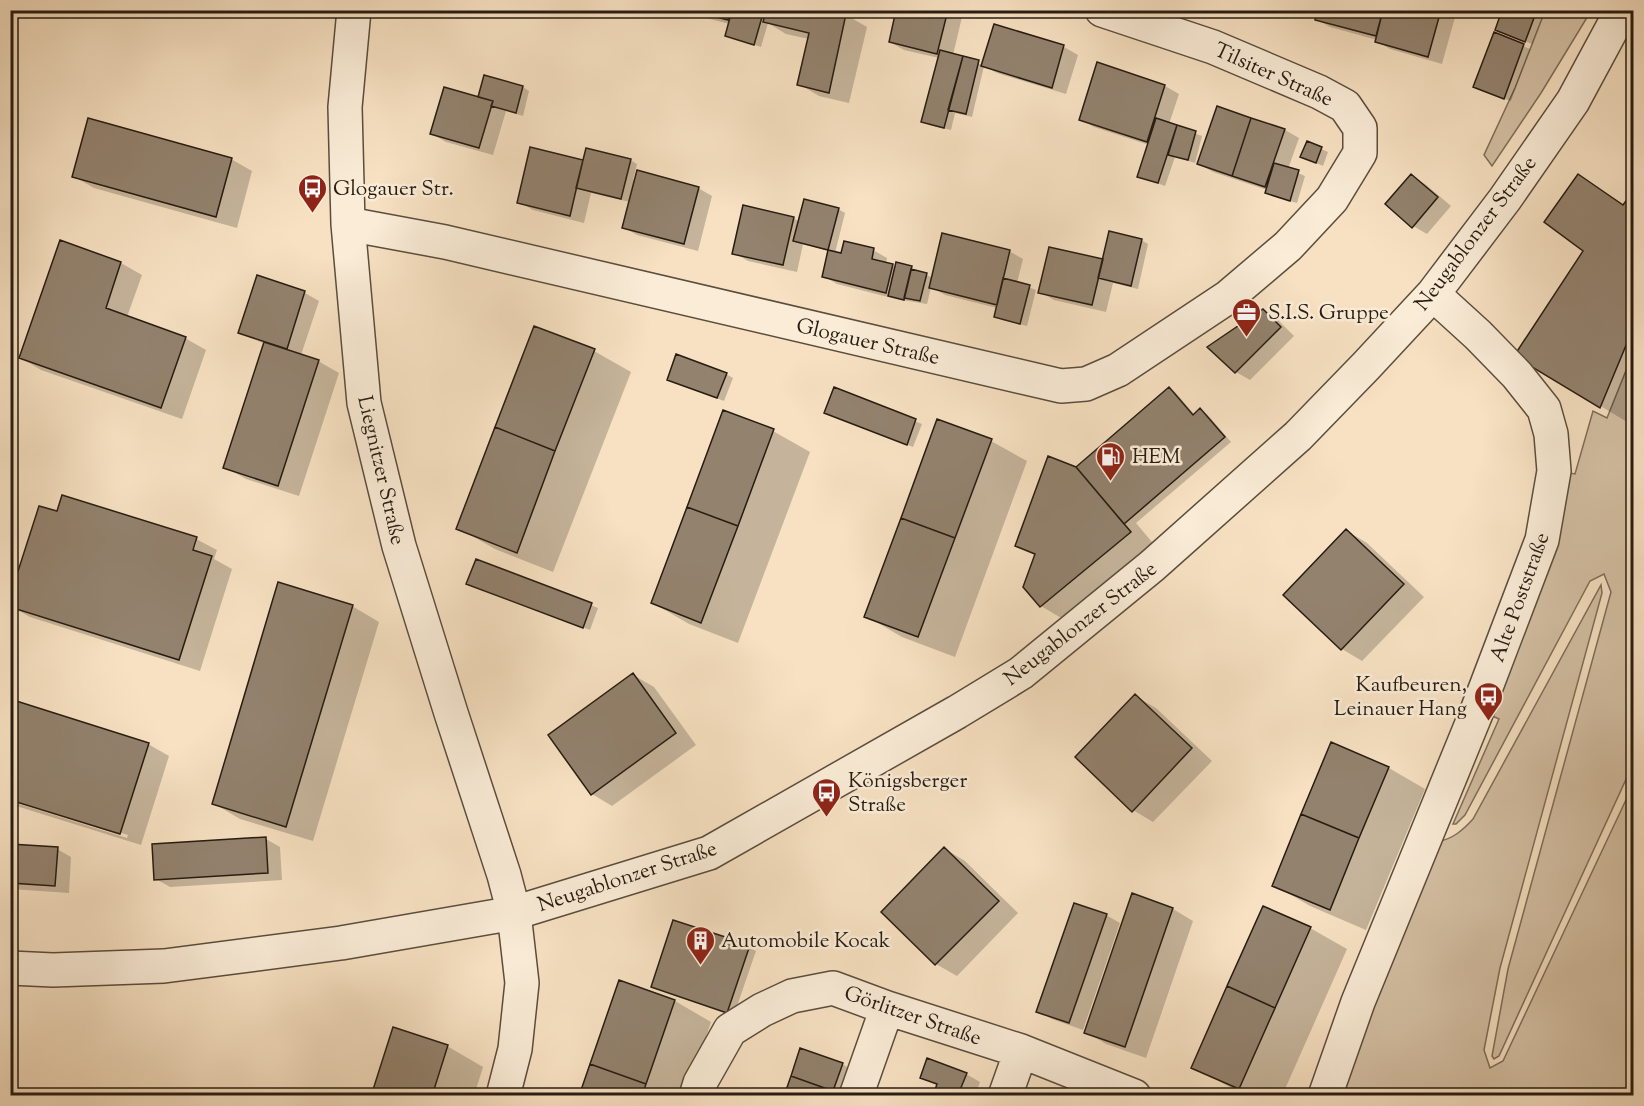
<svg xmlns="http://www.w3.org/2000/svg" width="1644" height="1106" viewBox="0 0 1644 1106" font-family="'Sorts Mill Goudy',serif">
<rect width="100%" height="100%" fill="#f7e1c2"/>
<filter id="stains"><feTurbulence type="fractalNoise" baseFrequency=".00333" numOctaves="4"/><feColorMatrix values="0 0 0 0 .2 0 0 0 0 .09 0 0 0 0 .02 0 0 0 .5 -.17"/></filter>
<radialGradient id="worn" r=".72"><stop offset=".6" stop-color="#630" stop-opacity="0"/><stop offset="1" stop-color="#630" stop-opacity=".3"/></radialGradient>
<path fill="#d4c0a4" stroke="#7e6e5b" stroke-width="1.5" d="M 1545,11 L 1591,11 L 1541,93 L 1492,166 L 1484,155 L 1515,88 Z
M 1633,353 L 1633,764 L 1499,1056 L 1494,1059 L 1492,1056 L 1508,969 L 1611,592 L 1604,574 L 1590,581 L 1465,815 L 1456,824 L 1453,824 L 1499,719 L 1490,715 L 1564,472 L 1575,474 L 1593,411 L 1607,418 Z
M 1601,585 L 1602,593 L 1500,968 L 1484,1050 L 1490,1068 L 1503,1061 L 1633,785 L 1634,1059 L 1627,1095 L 1337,1096 L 1437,842 C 1453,839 1463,830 1473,819 Z"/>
<path fill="#0003" fill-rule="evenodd" d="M 687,10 L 849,10 L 848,16 L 867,27 L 849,103 L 819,96 L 799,84 L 809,39 L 786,34 L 768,23 L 761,47 L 727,35 L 730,24 L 694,15 Z
M 898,10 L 950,10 L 962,17 L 953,55 L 983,65 L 995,26 L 1064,47 L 1078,55 L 1066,94 L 997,73 L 984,66 L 972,117 L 955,113 L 951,130 L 929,125 L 923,121 L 939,58 L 904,50 L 890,42 Z
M 1319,10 L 1457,10 L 1442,64 L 1390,49 L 1376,41 L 1377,40 L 1330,27 L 1316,19 Z
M 1504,10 L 1545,10 L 1532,44 L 1497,30 Z
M 1495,34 L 1530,49 L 1511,101 L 1481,90 Z
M 1098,64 L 1165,86 L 1179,94 L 1169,124 L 1202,136 L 1195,163 L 1175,157 L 1165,186 L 1139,176 L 1149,145 L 1094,127 L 1080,119 Z
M 485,76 L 523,87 L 529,91 L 523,116 L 506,111 L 493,155 L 446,142 L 432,134 L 485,100 Z
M 1218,108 L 1285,130 L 1299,138 L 1288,169 L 1305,176 L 1297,203 L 1273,196 L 1267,192 L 1267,190 L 1213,172 L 1199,164 Z
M 1308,143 L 1328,152 L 1323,166 L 1302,157 Z
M 231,159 L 252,171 L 237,228 L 94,188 L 73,176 Z
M 630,160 L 637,164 L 633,180 L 698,188 L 712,196 L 698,251 L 637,235 L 623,227 L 630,202 L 591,193 L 584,223 L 533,210 L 519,202 L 584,162 Z
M 1411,176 L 1425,184 L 1451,206 L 1427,234 L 1413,226 Z
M 1579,176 L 1625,205 L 1634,192 L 1634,407 L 1627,422 L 1516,355 L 1585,251 Z
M 838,209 L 845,213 L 835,253 L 842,255 L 873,250 L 887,258 L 886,264 L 892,265 L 910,276 L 912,268 L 933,278 L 1009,251 L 1023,259 L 1017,283 L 1036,290 L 1027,326 L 1002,320 L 995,316 L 997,308 L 945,295 L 931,287 L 927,304 L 896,299 L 837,284 L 823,276 L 830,251 L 803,244 L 797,272 L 748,261 L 734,253 L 793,218 L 800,222 Z
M 1141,240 L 1148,244 L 1138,289 L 1113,283 L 1106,312 L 1054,300 L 1040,292 Z
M 61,242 L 121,263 L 142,275 L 127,317 L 185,338 L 206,350 L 182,419 L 41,370 L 21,358 Z
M 258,277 L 305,293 L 319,301 L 301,355 L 318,361 L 339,373 L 299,496 L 246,479 L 225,467 L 265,344 L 240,333 Z
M 1263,311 L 1277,319 L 1294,336 L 1250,380 L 1236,372 L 1209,347 Z
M 594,351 L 631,372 L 553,572 L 495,549 L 458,528 Z
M 726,374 L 733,378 L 724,401 L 675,383 Z
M 10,388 L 19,393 L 10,418 Z
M 835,389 L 922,424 L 913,447 L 826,413 Z
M 1169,389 L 1175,392 L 1195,415 L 1200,410 L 1207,414 L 1231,442 L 1136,523 L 1157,548 L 1068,622 L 1041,606 L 1036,556 L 1017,546 L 1077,468 Z
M 724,412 L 773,431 L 810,452 L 738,643 L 689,624 L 653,603 Z
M 991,441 L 1027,461 L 955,657 L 902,637 L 866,616 Z
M 58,513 L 196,539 L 217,550 L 214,559 L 232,569 L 200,671 L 30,617 L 10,606 ZM 194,541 L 197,541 L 192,557 Z
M 1347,531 L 1367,543 L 1424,597 L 1362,661 L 1342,649 Z
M 477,560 L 598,608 L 590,630 L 475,587 Z
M 352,606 L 379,622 L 313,841 L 240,819 L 213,803 Z
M 633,675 L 654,687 L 696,745 L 612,806 L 592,794 Z
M 1135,696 L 1156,708 L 1212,761 L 1153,822 L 1133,810 Z
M 148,744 L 169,756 L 141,845 L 10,804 L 10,801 L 127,838 L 128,835 L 10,798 Z
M 1332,744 L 1389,768 L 1425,789 L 1366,930 L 1310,906 L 1274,885 Z
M 266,839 L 280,847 L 282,880 L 170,887 L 156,879 Z
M 10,846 L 57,849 L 71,857 L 69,893 L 10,889 Z
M 945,849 L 965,861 L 1018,913 L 957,976 L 936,964 L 883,912 Z
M 1133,895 L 1173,909 L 1193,921 L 1146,1058 L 1106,1044 L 1086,1032 Z
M 1263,908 L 1310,928 L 1347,949 L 1282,1096 L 1246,1096 L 1193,1067 Z
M 1106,915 L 1120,923 L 1083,1030 L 1052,1019 L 1038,1011 Z
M 749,947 L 756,951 L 734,1015 L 652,986 Z
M 620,982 L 675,1001 L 711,1022 L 686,1096 L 581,1096 Z
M 447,1046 L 483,1067 L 474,1096 L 373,1096 Z
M 842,1064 L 856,1072 L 848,1096 L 785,1096 Z
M 966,1074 L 980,1082 L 975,1096 L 934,1096 L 938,1086 L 922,1077 Z"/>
<path fill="#93826e" stroke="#271c12" stroke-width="1.5" d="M 690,10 L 731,10 L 728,20 Z
M 732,10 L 764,10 L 754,45 L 725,36 Z
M 766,10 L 832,10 L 846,14 L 829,93 L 797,85 L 809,33 L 763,22 Z
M 896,10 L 948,10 L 937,54 L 889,42 Z
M 1317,10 L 1383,10 L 1376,36 L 1315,20 Z
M 1383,10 L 1441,10 L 1428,57 L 1375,42 Z
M 1502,10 L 1537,10 L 1525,42 L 1495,30 Z
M 994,24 L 1064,45 L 1052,88 L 981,66 Z
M 1494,32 L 1524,44 L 1504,99 L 1473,87 Z
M 940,50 L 963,56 L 944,128 L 921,122 Z
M 963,56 L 979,60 L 966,114 L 948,110 Z
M 1097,62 L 1165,85 L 1147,142 L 1079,120 Z
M 484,75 L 523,86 L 516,113 L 491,106 L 493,101 L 478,97 Z
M 444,87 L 493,101 L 479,148 L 430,134 Z
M 1217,106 L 1251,118 L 1232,176 L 1197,164 Z
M 88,118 L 232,158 L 216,217 L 72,177 Z
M 1156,118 L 1177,125 L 1158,183 L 1137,177 Z
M 1251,118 L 1285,129 L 1265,187 L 1232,176 Z
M 1177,125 L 1196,131 L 1188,160 L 1168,155 Z
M 1307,141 L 1322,147 L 1316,163 L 1300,157 Z
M 530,147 L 583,160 L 570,216 L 517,203 Z
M 586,148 L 631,159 L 621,199 L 576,188 Z
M 1274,163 L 1299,170 L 1290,201 L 1265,193 Z
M 637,170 L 699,187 L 684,244 L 622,228 Z
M 1411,174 L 1438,197 L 1412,228 L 1385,204 Z
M 1578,174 L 1623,205 L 1634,190 L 1634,326 L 1600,408 L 1514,356 L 1583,251 L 1544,222 Z
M 804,199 L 839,208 L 828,250 L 793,241 Z
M 743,205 L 794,217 L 783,265 L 732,254 Z
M 1109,231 L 1142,239 L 1131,286 L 1098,278 Z
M 942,233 L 1010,250 L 997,305 L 929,288 Z
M 60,240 L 121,262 L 106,308 L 186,337 L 161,408 L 19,358 Z
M 844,241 L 874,248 L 872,259 L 893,264 L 886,293 L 822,277 L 828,250 L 841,253 Z
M 1049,247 L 1103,259 L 1092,305 L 1038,293 Z
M 896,262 L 912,266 L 904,300 L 888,296 Z
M 911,269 L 927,273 L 920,301 L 904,298 Z
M 257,275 L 305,291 L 287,349 L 238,333 Z
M 1003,278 L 1030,285 L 1020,324 L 994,317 Z
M 1263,309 L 1281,327 L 1235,373 L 1207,347 Z
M 534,326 L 595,349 L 555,451 L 495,427 Z
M 264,342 L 319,360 L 278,486 L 223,468 Z
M 676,354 L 727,373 L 717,398 L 667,380 Z
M 834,387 L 916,419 L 907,445 L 824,413 Z
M 1169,387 L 1193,415 L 1200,408 L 1225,437 L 1124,524 L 1076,467 Z
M 723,410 L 774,429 L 738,526 L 687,507 Z
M 937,419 L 992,439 L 955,538 L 901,518 Z
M 495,427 L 555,451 L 517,553 L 456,529 Z
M 1048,456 L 1076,467 L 1131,532 L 1040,607 L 1023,587 L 1035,554 L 1015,546 Z
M 62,495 L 197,537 L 193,550 L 212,556 L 179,660 L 10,607 L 10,596 L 39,506 L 57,511 Z
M 687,507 L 738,526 L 701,623 L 651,603 Z
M 901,518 L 955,538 L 918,637 L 864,617 Z
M 1346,529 L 1404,584 L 1341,650 L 1283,595 Z
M 476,559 L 592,603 L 583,628 L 466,584 Z
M 278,582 L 353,605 L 286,827 L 212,804 Z
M 633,673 L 676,733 L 591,795 L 548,735 Z
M 1135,694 L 1192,748 L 1132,812 L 1075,757 Z
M 10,699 L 149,743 L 120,834 L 10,800 Z
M 1331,742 L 1389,767 L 1359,838 L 1301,814 Z
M 1301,814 L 1359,838 L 1330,910 L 1272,886 Z
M 266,837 L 268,873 L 154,880 L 152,844 Z
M 10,844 L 58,847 L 55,886 L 10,883 Z
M 944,847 L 999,901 L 935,965 L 881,912 Z
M 1132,893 L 1173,908 L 1125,1047 L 1084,1033 Z
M 1074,903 L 1107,914 L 1069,1023 L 1036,1012 Z
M 1263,906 L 1311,927 L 1275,1008 L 1227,986 Z
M 673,920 L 750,945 L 727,1013 L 651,987 Z
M 619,980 L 675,1000 L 646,1084 L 590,1064 Z
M 1227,986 L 1275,1008 L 1239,1089 L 1191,1068 Z
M 393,1027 L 448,1045 L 432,1096 L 371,1096 Z
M 800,1048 L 843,1063 L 833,1091 L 791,1076 Z
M 927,1058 L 967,1073 L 960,1090 L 974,1096 L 933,1096 L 937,1084 L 920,1078 Z
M 590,1064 L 646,1084 L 642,1096 L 579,1096 Z
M 791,1076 L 833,1091 L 832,1096 L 784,1096 Z"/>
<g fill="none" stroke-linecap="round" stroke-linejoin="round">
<defs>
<path id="minor" d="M 354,10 L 345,107 L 348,224 L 364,403 L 399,546 L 451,713 L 504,875 L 514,913 L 522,983 L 515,1049 L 503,1096
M 348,224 L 445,242 L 1061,386 L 1086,384 L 1118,370 L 1228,297 L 1288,246 L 1332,199 L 1360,153 L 1360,128 L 1345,106 L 1319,92 L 1213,47 L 1102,10
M 10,968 L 53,970 L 164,966 L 341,943 L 514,913 L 709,853 L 957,712 L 1021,673 L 1152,566 L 1298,436 L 1366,366 L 1433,294 L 1505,199 L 1573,101 L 1622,10
M 696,1096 L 700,1083 L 730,1030 L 762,1010 L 792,996 L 833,988 L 887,1008 L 1021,1051 L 1134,1096
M 856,1096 L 887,1008
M 1005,1096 L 1021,1051
M 1325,1096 L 1358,1002 L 1475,716 L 1542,540 L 1554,471 L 1551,434 L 1544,409 L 1517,375 L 1478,335 L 1433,294"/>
</defs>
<use href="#minor" stroke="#5b4d3e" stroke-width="36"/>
<use href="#minor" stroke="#faecd7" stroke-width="33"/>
<path stroke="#271c12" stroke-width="4.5" stroke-dasharray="10 10" stroke-linecap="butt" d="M 10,34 L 17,10"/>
</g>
<defs>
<symbol id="bus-pin" viewBox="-11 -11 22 30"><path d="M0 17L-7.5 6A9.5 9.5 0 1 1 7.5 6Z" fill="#8f2418" stroke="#faecd7"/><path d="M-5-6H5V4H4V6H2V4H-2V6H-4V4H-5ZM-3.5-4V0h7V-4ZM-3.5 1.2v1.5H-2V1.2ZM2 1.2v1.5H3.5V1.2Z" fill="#fff"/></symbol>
<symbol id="office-pin" viewBox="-11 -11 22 30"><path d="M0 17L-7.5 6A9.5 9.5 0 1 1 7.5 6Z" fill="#8f2418" stroke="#faecd7"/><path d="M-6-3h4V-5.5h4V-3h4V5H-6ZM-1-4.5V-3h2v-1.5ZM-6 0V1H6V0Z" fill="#fff"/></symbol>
<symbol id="fuel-pin" viewBox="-11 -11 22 30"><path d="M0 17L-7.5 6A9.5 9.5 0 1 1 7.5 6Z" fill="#8f2418" stroke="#faecd7"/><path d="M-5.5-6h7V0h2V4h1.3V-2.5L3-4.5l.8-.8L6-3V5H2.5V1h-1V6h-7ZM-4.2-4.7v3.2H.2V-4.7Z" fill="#fff"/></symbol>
<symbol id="building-pin" viewBox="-11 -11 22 30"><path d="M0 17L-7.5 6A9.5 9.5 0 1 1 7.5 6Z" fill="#8f2418" stroke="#faecd7"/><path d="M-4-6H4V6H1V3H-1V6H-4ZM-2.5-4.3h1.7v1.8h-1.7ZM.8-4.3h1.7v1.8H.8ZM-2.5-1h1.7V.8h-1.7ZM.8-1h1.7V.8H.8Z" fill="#fff"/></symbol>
</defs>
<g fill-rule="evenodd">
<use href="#bus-pin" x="296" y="172" width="33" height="45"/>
<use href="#office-pin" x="1230" y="296" width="33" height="45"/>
<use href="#fuel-pin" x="1094" y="440" width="33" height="45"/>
<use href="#bus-pin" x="1472" y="680" width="33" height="45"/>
<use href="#bus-pin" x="810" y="776" width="33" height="45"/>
<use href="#building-pin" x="684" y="924" width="33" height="45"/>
</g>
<g text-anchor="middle" stroke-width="5" stroke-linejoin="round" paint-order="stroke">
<g font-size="21" fill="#271c12" stroke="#faecd7">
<text transform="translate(1274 74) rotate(24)" y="7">Tilsiter Straße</text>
<text transform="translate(1475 233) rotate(-53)" y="7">Neugablonzer Straße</text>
<text transform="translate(868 341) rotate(13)" y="7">Glogauer Straße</text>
<text transform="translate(382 470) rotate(77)" y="7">Liegnitzer Straße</text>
<text transform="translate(1519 597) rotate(-70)" y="7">Alte Poststraße</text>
<text transform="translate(1080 623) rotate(-38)" y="7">Neugablonzer Straße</text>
<text transform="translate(627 876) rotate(-18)" y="7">Neugablonzer Straße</text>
<text transform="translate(913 1015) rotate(19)" y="7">Görlitzer Straße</text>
</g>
<g font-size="21" fill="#271c12" stroke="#faecd7" text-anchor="start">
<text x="333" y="195">Glogauer Str.</text>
<text x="1268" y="319">S.I.S. Gruppe</text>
<text x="1132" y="463">HEM</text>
<text x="1467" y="691" text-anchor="end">Kaufbeuren,<tspan x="1467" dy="24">Leinauer Hang</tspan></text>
<text x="848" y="787">Königsberger<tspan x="848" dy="24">Straße</tspan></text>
<text x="721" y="947">Automobile Kocak</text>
</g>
</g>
<rect width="1644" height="1106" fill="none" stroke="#f7e1c2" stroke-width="36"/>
<rect x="12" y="12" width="1620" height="1082" fill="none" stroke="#271c12" stroke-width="3"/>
<rect x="18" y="18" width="1608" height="1070" fill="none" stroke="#271c12" stroke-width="1.5"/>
<rect width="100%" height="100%" filter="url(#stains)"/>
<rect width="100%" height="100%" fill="url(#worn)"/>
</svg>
